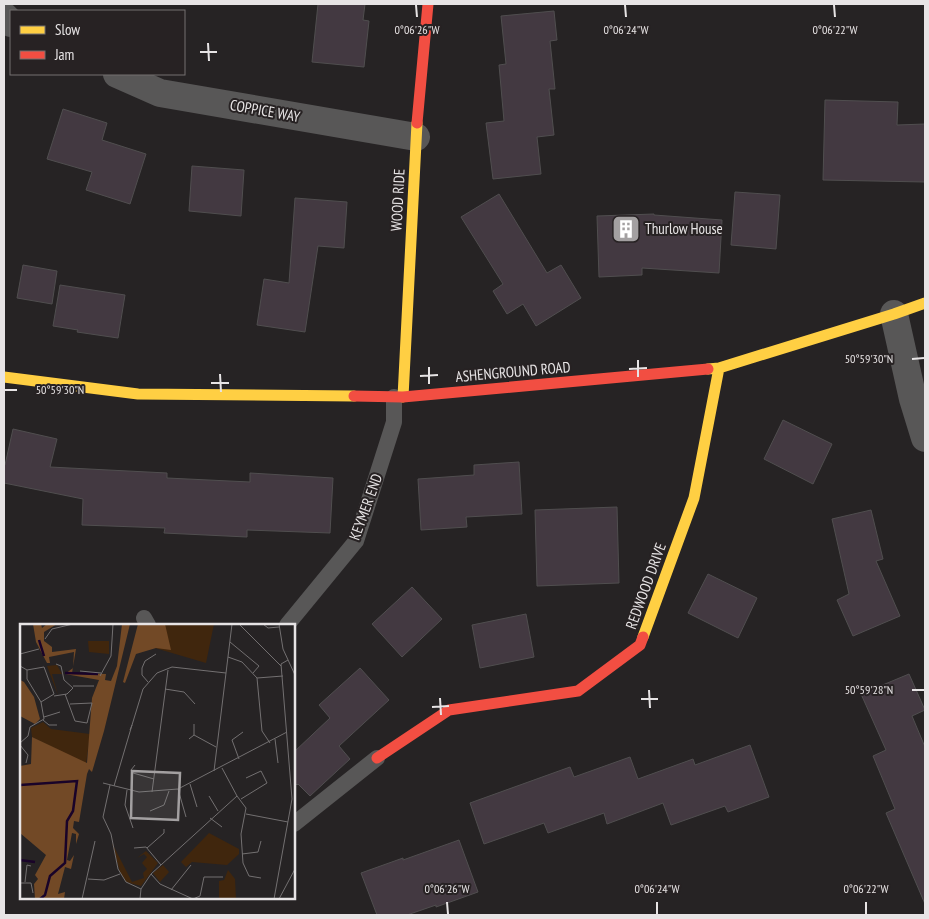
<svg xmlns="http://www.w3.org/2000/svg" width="929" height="919" viewBox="0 0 929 919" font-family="'PT Sans Narrow',sans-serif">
<rect width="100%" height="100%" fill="#262324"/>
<path fill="#433941" stroke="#504e4f" d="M 318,4 L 365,4 L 363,20 L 369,21 L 364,67 L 312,62 Z
M 554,11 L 557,40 L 550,41 L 555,89 L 549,89 L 554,135 L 537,137 L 541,174 L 493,179 L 486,123 L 504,121 L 499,65 L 506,64 L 501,16 Z
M 825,100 L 898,102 L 897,125 L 925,124 L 925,182 L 823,180 Z
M 63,109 L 107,123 L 102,140 L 146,154 L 130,204 L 86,190 L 92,172 L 47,159 Z
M 192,166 L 244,170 L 241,216 L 189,211 Z
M 735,192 L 780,195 L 776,249 L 731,245 Z
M 499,194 L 547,273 L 561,265 L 581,298 L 536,326 L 523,304 L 507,314 L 493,291 L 503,284 L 461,217 Z
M 295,198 L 347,202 L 344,248 L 318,246 L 305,332 L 257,325 L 264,279 L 289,283 Z
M 654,214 L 654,215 L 722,220 L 719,273 L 642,268 L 642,275 L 599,277 L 597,216 Z
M 23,265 L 57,271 L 52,304 L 17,298 Z
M 60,285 L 125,295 L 118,338 L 77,332 L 78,330 L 53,326 Z
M 783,420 L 832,444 L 813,484 L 764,459 Z
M 13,429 L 57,439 L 50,467 L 167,473 L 167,478 L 250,482 L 250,473 L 333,478 L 330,533 L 247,530 L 247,537 L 164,533 L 165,528 L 82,525 L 83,499 L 4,483 L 4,465 L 5,465 Z
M 519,462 L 522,514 L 466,517 L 467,527 L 421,530 L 418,479 L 474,475 L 474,465 Z
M 617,507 L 619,583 L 537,586 L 535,510 Z
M 871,510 L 883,559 L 876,561 L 900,616 L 853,636 L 837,600 L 849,594 L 832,519 Z
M 708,574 L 757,598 L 738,638 L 688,613 Z
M 412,587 L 442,619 L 402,657 L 372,624 Z
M 526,614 L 534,657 L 480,668 L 472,625 Z
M 360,668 L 389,700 L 339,746 L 350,759 L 310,796 L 298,784 L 297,785 L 294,782 L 294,752 L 330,718 L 319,705 Z
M 909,674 L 925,710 L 912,716 L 925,747 L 925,904 L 886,813 L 895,809 L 873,756 L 886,750 L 861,694 Z
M 750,745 L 769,797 L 728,812 L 725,806 L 671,825 L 663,803 L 607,824 L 604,813 L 548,833 L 544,823 L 484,844 L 470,803 L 570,767 L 574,777 L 630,757 L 638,779 L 693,759 L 695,765 Z
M 459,840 L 478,892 L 436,907 L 436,905 L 407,915 L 377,915 L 361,873 L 403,858 L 403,860 Z"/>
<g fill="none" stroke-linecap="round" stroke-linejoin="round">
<path stroke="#585757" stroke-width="16" d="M 144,618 L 148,625
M 287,625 L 356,541 L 394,422 L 394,397
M 294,824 L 377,758"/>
<path stroke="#585757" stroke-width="28" d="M 4,16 L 11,23
M 117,74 L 160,93 L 416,137
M 894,314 L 913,399 L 925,438"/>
<path stroke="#ffcf43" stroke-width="11" d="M 708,369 L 719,368 L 894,314 L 925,303
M 4,377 L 138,394 L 354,396
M 403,397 L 417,123
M 643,637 L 694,498 L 719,368"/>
<path stroke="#f24e42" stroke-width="11" d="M 417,123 L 428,4
M 354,396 L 403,397 L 708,369
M 377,758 L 449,710 L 578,691 L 640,645 L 643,637"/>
</g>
<path fill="none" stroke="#e7e4e5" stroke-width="2" d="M 416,5 L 417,17M 625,5 L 626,17M 834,5 L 835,17M 208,43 L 209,61M 200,52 L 217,52M 912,359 L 924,358M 638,360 L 638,377M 429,367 L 429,384M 629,369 L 647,368M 220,374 L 221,392M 420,376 L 438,375M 211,383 L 229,383M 5,390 L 17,390M 649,690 L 650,708M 912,690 L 924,690M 440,698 L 441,715M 641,699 L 658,699M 432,707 L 449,706M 447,902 L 448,914M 657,902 L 657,914M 866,902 L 866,914"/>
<defs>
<symbol id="building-square" viewBox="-11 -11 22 22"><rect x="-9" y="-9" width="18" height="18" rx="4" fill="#a3a0a1" stroke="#272223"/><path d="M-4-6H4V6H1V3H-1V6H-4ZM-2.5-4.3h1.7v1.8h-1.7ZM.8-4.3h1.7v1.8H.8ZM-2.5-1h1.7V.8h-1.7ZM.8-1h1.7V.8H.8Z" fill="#fff"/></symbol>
</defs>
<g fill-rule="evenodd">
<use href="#building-square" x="610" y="213" width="32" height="32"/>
</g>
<g text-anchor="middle" stroke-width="4" stroke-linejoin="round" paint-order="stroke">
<g font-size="15" fill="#e7e4e5" stroke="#272223">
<text transform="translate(265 111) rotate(10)" y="5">COPPICE WAY</text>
<text transform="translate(398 200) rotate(-87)" y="5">WOOD RIDE</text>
<text transform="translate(513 372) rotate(-5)" y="5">ASHENGROUND ROAD</text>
<text transform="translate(366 507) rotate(-70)" y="5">KEYMER END</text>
<text transform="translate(646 586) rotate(-70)" y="5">REDWOOD DRIVE</text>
</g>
<g font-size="15" fill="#e7e4e5" stroke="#272223" text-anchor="start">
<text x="645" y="234">Thurlow House</text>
</g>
</g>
<g transform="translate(20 624)">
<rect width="275" height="275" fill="#262324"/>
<path d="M 124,0 L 194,0 L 186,39 L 118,19 ZM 68,17 L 89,17 L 89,30 L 69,28 ZM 37,41 L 42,50 L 32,50 L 38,71 L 27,42 ZM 23,98 L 31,105 L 70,110 L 66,140 L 12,113 L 11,104 ZM 189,209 L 219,225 L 219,230 L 207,241 L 172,238 L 166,243 L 161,238 ZM 92,219 L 112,258 L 124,254 L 123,249 L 127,245 L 122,239 L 127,233 L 124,230 L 117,234 L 126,227 L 138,239 L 121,262 L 106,258 L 100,248 ZM 143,241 L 149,248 L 140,258 L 133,249 ZM 208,246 L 215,255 L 216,275 L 199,275 L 199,257 L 204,256 Z" fill="#40260d"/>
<path d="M 13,0 L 21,0 L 22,4 L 27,0 L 37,0 L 24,8 L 24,17 L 32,23 L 32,28 L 56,25 L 52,49 L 86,50 L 85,56 L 91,57 L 97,42 L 102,0 L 110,0 L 84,107 L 72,148 L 69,145 L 67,150 L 59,198 L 54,197 L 53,204 L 59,210 L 56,220 L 56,210 L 52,209 L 47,236 L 50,237 L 54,231 L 51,245 L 45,243 L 38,270 L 45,268 L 44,275 L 15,275 L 14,260 L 18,255 L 15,251 L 26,231 L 0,209 L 0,142 L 11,140 L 12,113 L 67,139 L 72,74 L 79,56 L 45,50 L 53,44 L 54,28 L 29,33 L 30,39 L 27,39 L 16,18 ZM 118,0 L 145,0 L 151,26 L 136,24 L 116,30 L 105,59 L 103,58 ZM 0,56 L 4,58 L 14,73 L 20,95 L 15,100 L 0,92 Z" fill="#724926"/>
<path fill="none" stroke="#190329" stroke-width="2.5" d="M 19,16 L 24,32M 45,49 L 78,50M 0,161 L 57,157 L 53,187 L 47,197 L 45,239 L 30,252 L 25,271 L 20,275M 0,236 L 15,238"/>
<path fill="none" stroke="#737071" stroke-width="1" d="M 219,0 L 261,42M 243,0 L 248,4 L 259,3M 259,0 L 263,25 L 275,51M 25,15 L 32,5 L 53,0M 210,18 L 239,42 L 233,49M 0,30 L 19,25M 208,33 L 222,38 L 237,54 L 242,107 L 250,119M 0,42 L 7,46 L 24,43 L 34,70 L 21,78 L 24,95 L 10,103 L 8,112 L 0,119M 7,46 L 7,55 L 21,78M 60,47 L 81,49M 80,52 L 91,32 L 93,0M 237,54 L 263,52M 128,58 L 122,51 L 122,44 L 125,37 L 136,30M 53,62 L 74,62M 145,65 L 164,68 L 175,80M 45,70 L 55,97 L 67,99 L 72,79 L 50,80M 34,72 L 47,70 L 53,64 L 44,56 L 41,42 L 36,40M 24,93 L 40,88M 23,96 L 29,101 L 37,101M 112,101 L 123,65 L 137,49 L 152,43 L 206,49M 174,111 L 196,123M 169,115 L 174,111 L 174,100M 255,115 L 258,139M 0,121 L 8,131 L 6,139M 219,135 L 212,116 L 223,108M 115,141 L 111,146 L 113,149 L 134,155M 194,147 L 212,0M 83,159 L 119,168 L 158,165 L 267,108M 170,160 L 177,183M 90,161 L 83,193 L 91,210 L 98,245 L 106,258 L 121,265M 94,162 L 112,101 L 110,106M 158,165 L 166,193M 107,166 L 105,181 L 113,204M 132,168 L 148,46M 189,172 L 198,187M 217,172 L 226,184 L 221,210 L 223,239 L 229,252 L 241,254M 221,175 L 247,159 L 241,147 L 226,154M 130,187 L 144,181 L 149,167M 226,190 L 268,198M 190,194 L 202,203M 114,224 L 126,223 L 141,241M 127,224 L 144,209 L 144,205M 222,230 L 238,228 L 241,217M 131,250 L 140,260 L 173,275 L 180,272 L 184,253 L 203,253M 68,255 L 84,256 L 100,250M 5,258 L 7,241 L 11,242M 0,259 L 11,259 L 13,269M 151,266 L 171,241M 62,275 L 75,217M 120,275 L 121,265 L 131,250 L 217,172 L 202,144M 254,275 L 272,175 L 261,40 L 268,36M 259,275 L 275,245"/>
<path fill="#a3a0a1" fill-opacity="0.15" stroke="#a3a0a1" stroke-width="2.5" d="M 112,147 L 160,149 L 158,196 L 111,194 Z"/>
<rect width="275" height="275" fill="none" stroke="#e7e4e5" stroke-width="2.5"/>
</g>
<g font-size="12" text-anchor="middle" fill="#e7e4e5" stroke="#272223" stroke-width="4" stroke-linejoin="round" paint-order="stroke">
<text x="417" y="34">0°06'26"W</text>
<text x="626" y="34">0°06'24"W</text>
<text x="835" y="34">0°06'22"W</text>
<text x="869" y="363">50°59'30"N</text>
<text x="60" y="394">50°59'30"N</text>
<text x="869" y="694">50°59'28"N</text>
<text x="447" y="893">0°06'26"W</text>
<text x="657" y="893">0°06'24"W</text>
<text x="866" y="893">0°06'22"W</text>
</g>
<rect width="929" height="919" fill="none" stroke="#e7e4e5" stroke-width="10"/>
<rect x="10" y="10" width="175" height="65" fill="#272223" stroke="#747071"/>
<rect x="20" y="26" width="25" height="8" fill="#ffcf43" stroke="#747071"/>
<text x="55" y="35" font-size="15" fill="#e7e4e5">Slow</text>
<rect x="20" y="51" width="25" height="8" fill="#f24e42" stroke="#747071"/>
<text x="55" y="60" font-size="15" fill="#e7e4e5">Jam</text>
</svg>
